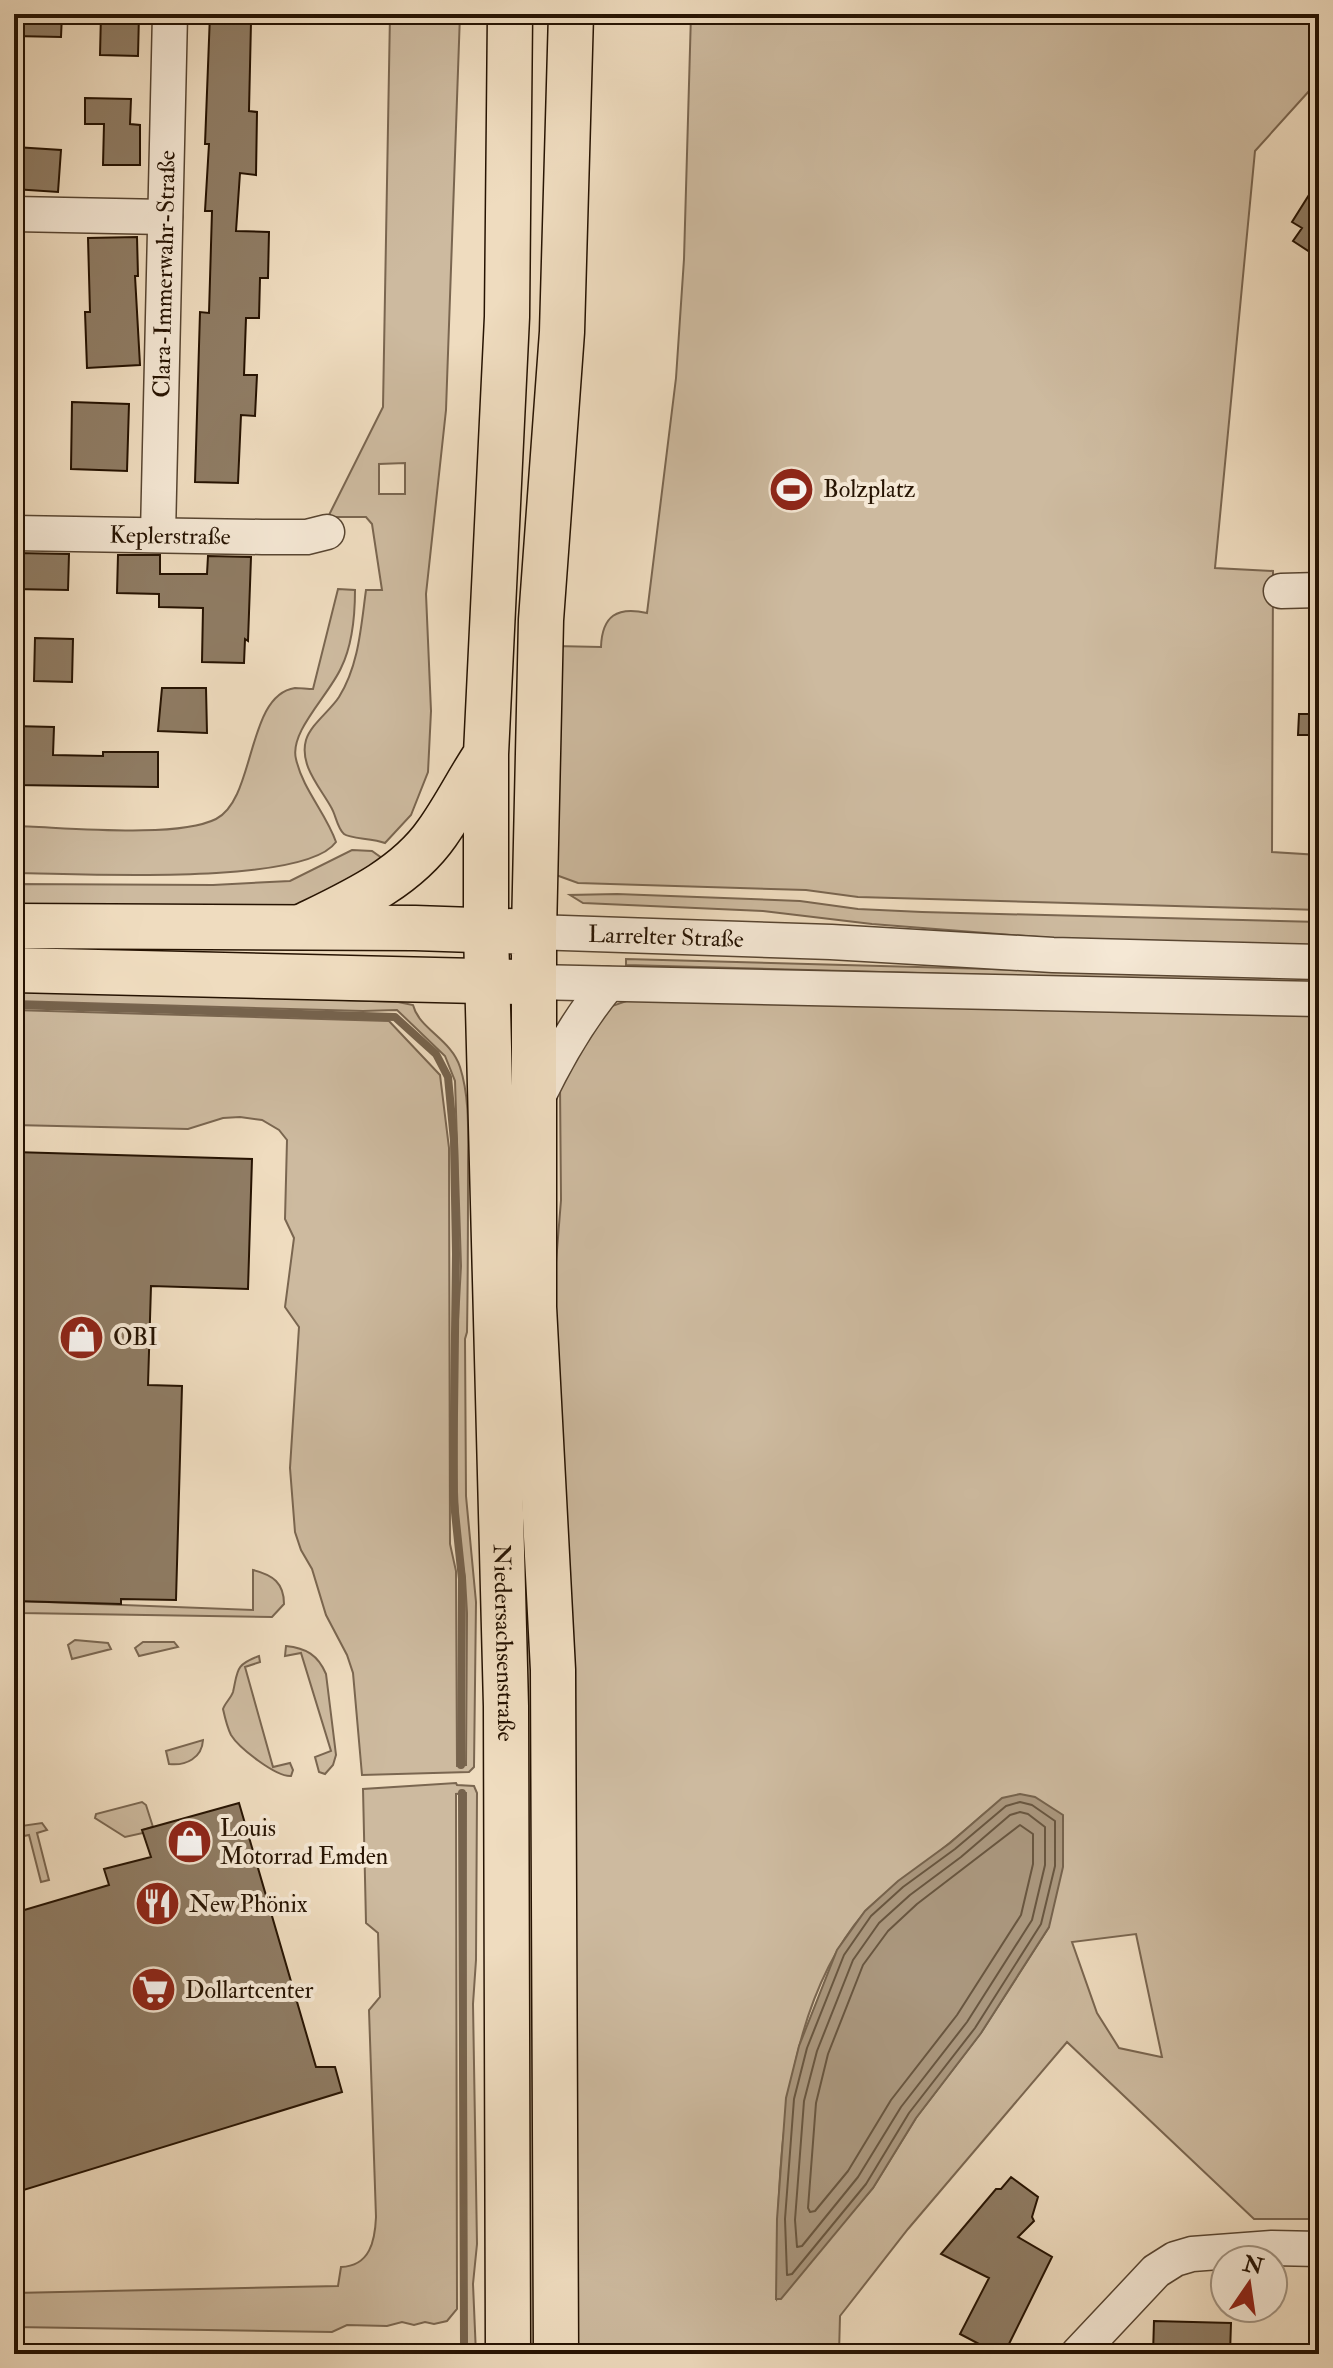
<svg xmlns="http://www.w3.org/2000/svg" width="1333" height="2368" viewBox="0 0 1333 2368" font-family="'IM FELL Double Pica',serif">
<rect width="100%" height="100%" fill="#efdcbf"/>
<filter id="stains"><feTurbulence type="fractalNoise" baseFrequency=".0025" numOctaves="4"/><feColorMatrix values="0 0 0 0 .2 0 0 0 0 .09 0 0 0 0 .02 0 0 0 .5 -.17"/></filter>
<radialGradient id="worn" r=".72"><stop offset=".6" stop-color="#630" stop-opacity="0"/><stop offset="1" stop-color="#630" stop-opacity=".3"/></radialGradient>
<path fill="#cdba9f" stroke="#7a6650" stroke-width="2" fill-rule="evenodd" d="M 390,14 L 460,14 L 446,410 L 426,594 L 431,711 L 428,772 L 411,815 L 385,843 C 373,838 350,839 344,834 C 337,828 336,815 331,807 C 320,787 299,765 306,740 C 311,724 330,711 339,697 C 359,665 361,626 366,590 L 382,590 L 372,524 L 366,517 L 328,517 L 383,407 ZM 405,463 L 405,494 L 379,494 L 379,464 Z
M 691,14 L 1319,14 L 1319,80 L 1255,151 L 1215,568 L 1273,571 L 1272,852 L 1319,855 L 1319,910 L 858,897 L 806,890 L 578,883 L 556,875 L 555,646 L 601,647 C 602,616 617,606 647,613 L 676,378 L 684,259 Z
M 338,589 L 355,590 C 355,615 352,646 341,668 C 329,695 289,732 296,759 C 303,790 326,813 336,842 C 304,887 73,873 14,873 L 14,826 C 62,827 176,839 216,819 C 256,799 246,695 295,688 C 300,688 308,689 313,689 Z
M 352,850 L 372,851 L 386,861 L 309,902 L 269,910 L 14,909 L 14,884 L 213,885 L 290,881 Z
M 617,894 L 800,901 L 858,909 L 922,912 L 1319,922 L 1319,948 L 1090,941 L 872,924 L 763,911 L 583,903 L 570,895 Z
M 626,959 L 1319,978 L 1319,984 L 626,965 Z
M 14,988 L 398,1002 L 413,1005 C 419,1029 451,1039 460,1067 C 470,1098 468,1134 468,1166 C 468,1221 468,1277 467,1332 L 465,1339 L 466,1496 L 476,1602 L 474,1767 L 469,1772 L 362,1775 L 353,1673 L 347,1655 L 326,1615 L 312,1569 L 301,1550 L 295,1532 L 290,1468 L 299,1327 L 285,1307 L 294,1238 L 285,1219 L 287,1140 L 279,1130 L 262,1120 L 240,1117 L 223,1118 L 188,1129 L 14,1125 L 14,1010 L 389,1021 L 440,1075 L 449,1148 L 450,1544 L 456,1571 L 457,1766 L 466,1765 L 467,1613 L 465,1578 L 459,1543 L 457,1492 L 456,1355 L 461,1266 L 455,1081 L 445,1056 L 397,1010 L 363,1011 L 14,1001 Z
M 641,996 L 1319,1014 L 1319,2219 L 1254,2219 L 1067,2042 L 908,2229 L 840,2316 L 839,2354 L 570,2354 L 551,1325 L 561,1200 L 560,1086 L 571,1050 L 609,1007 ZM 986,1812 L 1049,1927 L 981,2033 L 916,2118 L 873,2188 L 777,2299 C 777,2175 779,2013 864,1913 C 875,1900 892,1889 906,1878 C 933,1857 960,1835 986,1812 ZM 1136,1934 L 1162,2057 L 1161,2057 L 1119,2048 L 1097,2013 L 1072,1942 Z
M 513,1258 L 537,1623 L 538,2354 L 524,2354 Z
M 253,1570 C 273,1575 284,1583 284,1604 L 272,1617 L 20,1613 L 20,1601 L 253,1610 Z
M 75,1640 L 108,1643 L 111,1649 L 72,1659 L 68,1645 Z
M 143,1642 L 174,1642 L 178,1647 L 139,1656 L 135,1648 Z
M 286,1646 C 306,1648 318,1655 326,1674 L 336,1755 L 333,1765 L 325,1774 L 319,1772 L 315,1757 L 331,1751 L 301,1653 L 285,1656 Z
M 259,1656 L 260,1662 L 245,1667 L 273,1767 L 290,1763 L 293,1770 L 291,1776 C 276,1777 239,1748 231,1735 C 227,1727 225,1718 223,1709 C 225,1703 231,1698 233,1692 C 238,1670 235,1665 259,1656 Z
M 203,1740 C 202,1758 186,1766 169,1764 L 166,1751 Z
M 456,1783 L 457,1785 L 474,1786 L 477,1793 L 476,1960 L 473,2004 L 477,2244 L 473,2284 L 476,2354 L 465,2354 L 466,1793 L 456,1794 L 457,2309 L 447,2321 L 434,2324 L 425,2322 L 414,2325 L 402,2322 L 387,2326 L 347,2325 L 332,2332 L 14,2327 L 14,2293 L 338,2286 L 341,2267 C 370,2266 375,2241 376,2217 L 369,2010 L 380,1997 L 378,1933 L 366,1923 L 363,1789 Z
M 142,1802 L 146,1805 L 153,1827 L 143,1830 L 143,1833 L 125,1837 L 95,1818 L 96,1814 Z
M 42,1823 L 47,1830 L 37,1833 L 49,1880 L 41,1882 L 29,1835 L 14,1838 L 14,1827 Z"/>
<path fill="#ab987f" stroke="#76634d" stroke-width="2" d="M 1020,1794 L 1035,1797 L 1063,1815 L 1063,1867 L 1049,1927 L 981,2033 L 916,2118 L 873,2188 L 781,2299 L 776,2299 L 777,2219 L 786,2098 L 799,2046 L 837,1950 L 865,1911 L 898,1881 L 950,1843 L 1002,1798 Z"/>
<g fill="none" stroke-linecap="round" stroke-linejoin="round">
<path stroke="#685640" stroke-width="2" d="M 1020,1802 L 1032,1805 L 1055,1821 L 1055,1866 L 1041,1924 L 975,2028 L 909,2113 L 866,2184 L 792,2274 L 787,2275 L 785,2219 L 794,2099 L 807,2048 L 844,1955 L 871,1916 L 903,1887 L 955,1849 L 1006,1806 Z
M 1020,1812 L 1028,1814 L 1045,1827 L 1045,1865 L 1032,1920 L 967,2022 L 901,2107 L 858,2177 L 802,2246 L 797,2247 L 795,2220 L 804,2101 L 817,2051 L 853,1960 L 879,1923 L 910,1895 L 961,1857 L 1010,1815 Z
M 1020,1825 L 1033,1834 L 1033,1864 L 1021,1915 L 957,2015 L 891,2100 L 848,2171 L 815,2211 L 810,2212 L 808,2208 L 816,2103 L 828,2054 L 863,1965 L 888,1931 L 917,1904 Z"/>
<path stroke="#76634d" stroke-width="8" d="M 14,1005 L 395,1017 L 436,1054 L 448,1077 L 454,1141 L 456,1254 L 453,1493 L 462,1579 L 461,1765
M 462,1793 L 464,2343"/>
</g>
<path fill="#8f7c64" stroke="#261302" stroke-width="2" d="M 14,14 L 62,14 L 61,37 L 14,36 Z
M 101,14 L 139,14 L 138,56 L 100,55 Z
M 210,14 L 237,14 L 236,21 L 251,22 L 249,111 L 257,112 L 256,175 L 240,173 L 236,231 L 269,232 L 268,278 L 260,278 L 259,318 L 246,318 L 244,375 L 257,375 L 255,416 L 241,415 L 238,483 L 195,482 L 200,312 L 209,313 L 212,211 L 205,211 L 209,144 L 205,144 Z
M 85,98 L 131,99 L 130,124 L 140,125 L 140,165 L 103,165 L 104,124 L 85,124 Z
M 15,147 L 61,150 L 58,192 L 14,189 Z
M 1319,179 L 1319,258 L 1293,241 L 1302,228 L 1292,222 Z
M 137,237 L 138,276 L 135,276 L 140,365 L 87,368 L 85,312 L 90,312 L 88,238 Z
M 72,402 L 129,404 L 127,471 L 71,469 Z
M 16,553 L 69,554 L 68,590 L 14,589 Z
M 118,555 L 160,555 L 160,574 L 207,574 L 208,556 L 251,557 L 248,641 L 245,639 L 244,663 L 202,662 L 203,608 L 159,607 L 159,594 L 117,593 Z
M 35,638 L 73,639 L 72,682 L 34,681 Z
M 162,688 L 206,688 L 207,733 L 158,731 Z
M 1299,714 L 1319,714 L 1319,735 L 1298,735 Z
M 14,726 L 54,727 L 53,755 L 103,756 L 103,752 L 158,752 L 158,787 L 14,785 Z
M 14,1152 L 252,1159 L 248,1289 L 151,1286 L 148,1385 L 182,1386 L 176,1600 L 121,1599 L 121,1604 L 14,1601 Z
M 239,1803 L 316,2067 L 335,2067 L 342,2092 L 14,2193 L 14,1913 L 109,1885 L 104,1869 L 151,1857 L 142,1830 Z
M 1011,2177 L 1038,2197 L 1032,2217 L 1034,2221 L 1018,2237 L 1052,2257 L 1004,2354 L 998,2354 L 960,2334 L 989,2278 L 941,2254 L 996,2189 L 1001,2189 Z
M 1154,2321 L 1231,2323 L 1230,2354 L 1153,2354 Z"/>
<g fill="none" stroke-linecap="round" stroke-linejoin="round">
<defs>
<g id="minor">
<path d="M 14,214 L 165,217"/>
<path id="s1" d="M 14,533 L 262,537 L 307,537 L 327,532"/>
<path id="s2" d="M 158,534 L 170,14"/>
<path d="M 1281,591 L 1319,590"/>
<path id="s3" d="M 534,932 L 831,942 L 1053,955 L 1319,962"/>
<path d="M 533,982 L 1319,999"/>
<path d="M 537,1099 C 557,1057 578,1020 608,984"/>
<path d="M 1078,2354 L 1156,2271 L 1175,2259 L 1192,2254 L 1272,2248 L 1319,2249"/>
</g>
<g id="major">
<path d="M 14,926 L 415,928 L 534,932 L 534,1307 L 553,1670 L 556,2354"/>
<path id="s4" d="M 486,931 L 506,1706 L 508,2354"/>
<path d="M 14,970 L 519,982"/>
</g>
<path id="highway" d="M 301,927 C 350,903 405,879 437,833 C 455,808 469,779 486,754
M 486,931 L 486,754 L 507,317 L 510,14
M 534,932 L 541,620 L 562,332 L 571,14"/>
</defs>
<use href="#minor" stroke="#584531" stroke-width="37"/>
<use href="#major" stroke="#261302" stroke-width="47"/>
<use href="#highway" stroke="#261302" stroke-width="47"/>
<use href="#minor" stroke="#f5e8d5" stroke-width="34"/>
<use href="#major" stroke="#efdcbf" stroke-width="44"/>
<use href="#highway" stroke="#efdcbf" stroke-width="44"/>
</g>
<defs>
<symbol id="stadium-disc" viewBox="-11 -11 22 22"><circle r="9.5" fill="#8f2418" stroke="#f5e8d5"/><path d="M0-5a6.5 5 0 1 0 0 10a6.5 5 0 1 0 0-10ZM-3.5-1.8h7v3.6h-7Z" fill="#fff"/></symbol>
<symbol id="shop-disc" viewBox="-11 -11 22 22"><circle r="9.5" fill="#8f2418" stroke="#f5e8d5"/><path d="M-5-2.5h2.3a2.7 3.5 0 0 1 5.4 0H5L5.5 6h-11ZM-1.5-2.5h3a1.5 2.3 0 0 0-3 0Z" fill="#fff"/></symbol>
<symbol id="restaurant-disc" viewBox="-11 -11 22 22"><circle r="9.5" fill="#8f2418" stroke="#f5e8d5"/><path d="M-5-6h1v4h1v-4h1v4h1v-4h1v5L-1.5 .5V6h-2V.5L-5-1ZM5-6V6H3V1.5H1.5Q1.5-4 5-6Z" fill="#fff"/></symbol>
<symbol id="supermarket-disc" viewBox="-11 -11 22 22"><circle r="9.5" fill="#8f2418" stroke="#f5e8d5"/><path d="M-6-5.5h2.5l.6 2H6L4.5 2H-2.5L-4.4-4H-6ZM-1.5 3.2a1.3 1.3 0 1 0 .1 0ZM3 3.2a1.3 1.3 0 1 0 .1 0Z" fill="#fff"/></symbol>
</defs>
<g fill-rule="evenodd">
<use href="#stadium-disc" x="766" y="464" width="51" height="51"/>
<use href="#shop-disc" x="56" y="1312" width="51" height="51"/>
<use href="#shop-disc" x="164" y="1816" width="51" height="51"/>
<use href="#restaurant-disc" x="132" y="1878" width="51" height="51"/>
<use href="#supermarket-disc" x="128" y="1964" width="51" height="51"/>
</g>
<g text-anchor="middle" stroke-width="8" stroke-linejoin="round" paint-order="stroke">
<g font-size="24" fill="#261302" stroke="#f5e8d5">
<text dy="8" stroke="none"><textPath href="#s2" startOffset="260">Clara-Immerwahr-Straße</textPath></text>
<text dy="8" stroke="none"><textPath href="#s1" startOffset="156">Keplerstraße</textPath></text>
<text dy="8" stroke="none"><textPath href="#s3" startOffset="132">Larrelter Straße</textPath></text>
<text dy="8" stroke="none"><textPath href="#s4" startOffset="712">Niedersachsenstraße</textPath></text>
</g>
<g font-size="24" fill="#261302" stroke="#f5e8d5" text-anchor="start">
<text x="823" y="497">Bolzplatz</text>
<text x="113" y="1345">OBI</text>
<text x="220" y="1836">Louis<tspan x="220" dy="28">Motorrad Emden</tspan></text>
<text x="189" y="1912">New Phönix</text>
<text x="185" y="1998">Dollartcenter</text>
</g>
</g>
<rect width="1333" height="2368" fill="none" stroke="#efdcbf" stroke-width="48"/>
<rect x="16" y="16" width="1301" height="2336" fill="none" stroke="#261302" stroke-width="4"/>
<rect x="24" y="24" width="1285" height="2320" fill="none" stroke="#261302" stroke-width="2"/>
<g transform="translate(1249 2284) rotate(13)"><circle r="38" fill="#f5e8d5" stroke="#a29381" stroke-width="2"/>
<path d="M0-6L14 30L0 20L-14 30Z" fill="#8f2418"/>
<text y="-12" font-size="22" font-weight="bold" text-anchor="middle" fill="#261302">N</text>
</g>
<rect width="100%" height="100%" filter="url(#stains)"/>
<rect width="100%" height="100%" fill="url(#worn)"/>
</svg>
